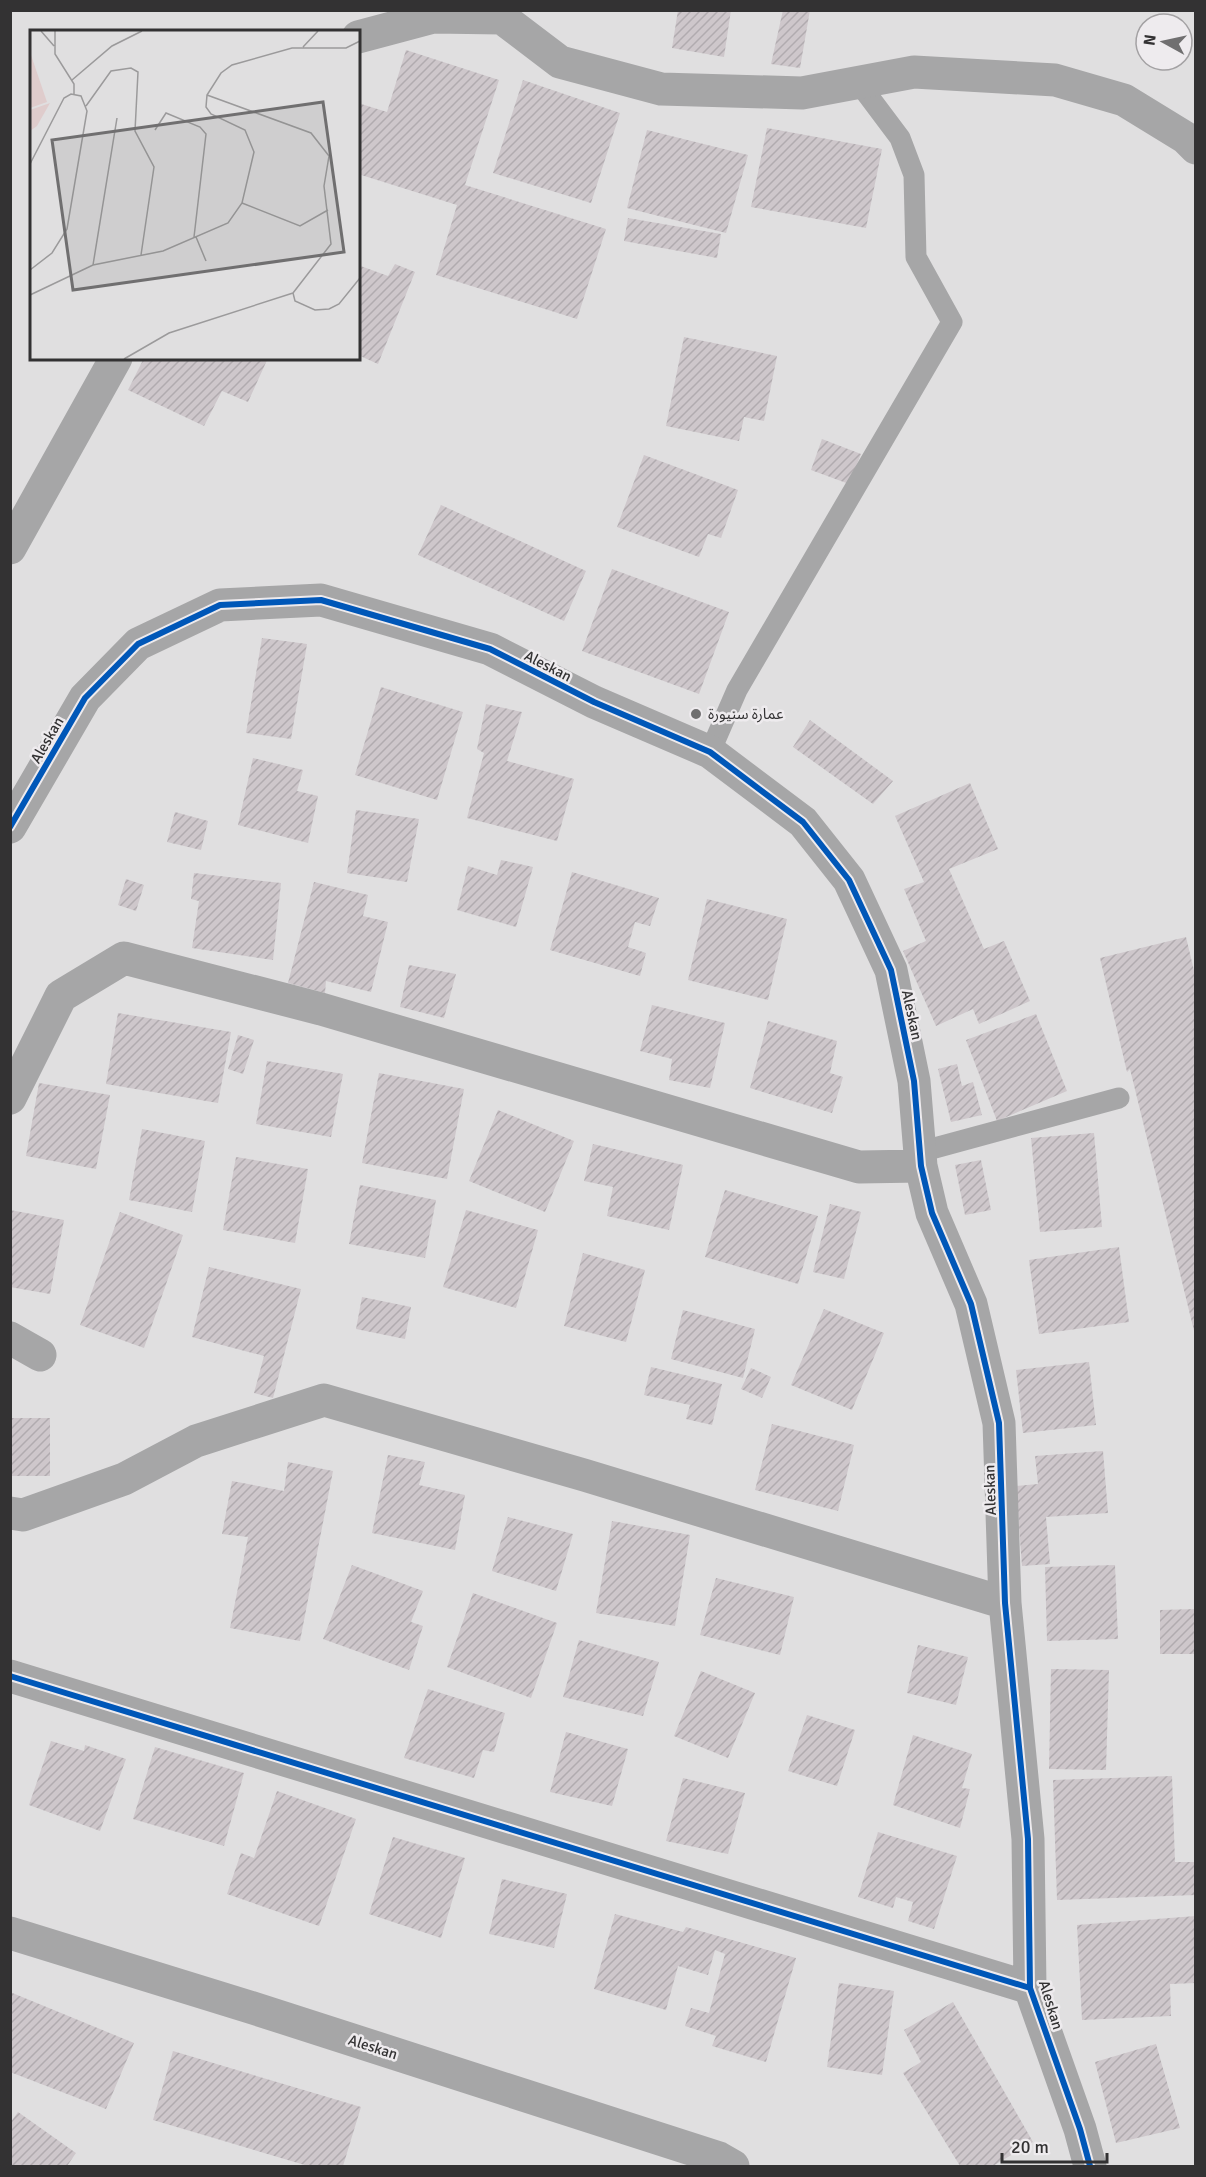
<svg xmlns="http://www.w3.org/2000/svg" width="1206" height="2177" viewBox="0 0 1206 2177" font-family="Signika,'Noto Sans Arabic',sans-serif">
<defs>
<pattern id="building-hatch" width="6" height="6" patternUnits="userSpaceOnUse" patternTransform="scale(1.5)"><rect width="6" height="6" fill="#cec7cb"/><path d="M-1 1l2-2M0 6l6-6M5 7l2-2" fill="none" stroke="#b1abaf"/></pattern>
</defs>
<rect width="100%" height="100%" fill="#e0dfe0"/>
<path fill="url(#building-hatch)" d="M 678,10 L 731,10 L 724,57 L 672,48 Z
M 783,10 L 810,10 L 800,68 L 771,64 Z
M 406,50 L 499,80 L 465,185 L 606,229 L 577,319 L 436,275 L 457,205 L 358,174 L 358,103 L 387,112 Z
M 523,80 L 620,113 L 591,203 L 493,173 Z
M 767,128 L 882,149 L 866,228 L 751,207 Z
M 647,130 L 748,155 L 726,233 L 627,208 Z
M 628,218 L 721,234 L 717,258 L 624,241 Z
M 395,264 L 415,272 L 378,364 L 358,355 L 358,265 L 388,276 Z
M 684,337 L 777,356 L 764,421 L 744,417 L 739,441 L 666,426 Z
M 144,358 L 268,358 L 248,402 L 222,391 L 204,426 L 128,390 Z
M 822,439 L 861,454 L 849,484 L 811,470 Z
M 644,455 L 738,490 L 721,538 L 708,534 L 699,557 L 617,527 Z
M 441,505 L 586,571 L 564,621 L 418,555 Z
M 612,569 L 729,612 L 699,694 L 582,651 Z
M 262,638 L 307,644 L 291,739 L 246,733 Z
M 381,687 L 463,712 L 437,800 L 355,775 Z
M 486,704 L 522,712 L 507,761 L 574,779 L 557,841 L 467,818 L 484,753 L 477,749 Z
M 810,720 L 893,781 L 873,804 L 793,747 Z
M 253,758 L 303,770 L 297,791 L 318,796 L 308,843 L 238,825 Z
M 970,783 L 998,849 L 949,869 L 984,949 L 1004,941 L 1030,1001 L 979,1024 L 973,1009 L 936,1026 L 903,951 L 926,941 L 904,889 L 924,882 L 895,816 Z
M 356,810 L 419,819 L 407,882 L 347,873 Z
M 175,812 L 208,821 L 201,850 L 167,842 Z
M 501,860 L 533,867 L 516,927 L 457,910 L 468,866 L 497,875 Z
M 572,872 L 659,898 L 650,926 L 635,922 L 628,947 L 646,953 L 640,976 L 550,950 Z
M 194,873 L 281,883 L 273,960 L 192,948 L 199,901 L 191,899 Z
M 126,879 L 144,885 L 136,911 L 118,905 Z
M 314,882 L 368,895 L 363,916 L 388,922 L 371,992 L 326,981 L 325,993 L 288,983 Z
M 707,899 L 787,919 L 768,1000 L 688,980 Z
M 1186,937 L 1196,979 L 1195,1335 L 1130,1069 L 1127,1072 L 1100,958 Z
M 409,965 L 456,974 L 444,1018 L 400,1007 Z
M 652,1005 L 725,1023 L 710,1088 L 669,1080 L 672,1059 L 640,1051 Z
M 118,1013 L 231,1032 L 218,1103 L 106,1084 Z
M 1036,1014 L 1067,1091 L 997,1121 L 966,1040 Z
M 768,1021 L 837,1041 L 830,1073 L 843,1077 L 832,1113 L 750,1088 Z
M 238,1035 L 254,1040 L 243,1074 L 228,1069 Z
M 267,1061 L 343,1074 L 331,1137 L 256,1124 Z
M 957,1064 L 962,1086 L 973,1082 L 982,1115 L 951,1122 L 938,1069 Z
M 379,1073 L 464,1089 L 447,1179 L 362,1163 Z
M 39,1083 L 110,1095 L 96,1169 L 26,1156 Z
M 498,1110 L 574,1141 L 545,1212 L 469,1181 Z
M 142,1129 L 205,1141 L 192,1212 L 129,1200 Z
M 1094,1133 L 1102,1227 L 1040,1232 L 1031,1138 Z
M 593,1144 L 683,1165 L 669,1230 L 607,1216 L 613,1187 L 584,1181 Z
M 236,1157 L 308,1169 L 295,1243 L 223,1230 Z
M 981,1160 L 991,1210 L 965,1215 L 955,1165 Z
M 360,1185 L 436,1200 L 425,1258 L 349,1244 Z
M 725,1190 L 818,1216 L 798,1284 L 705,1257 Z
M 830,1204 L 861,1212 L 844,1279 L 813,1272 Z
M 10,1210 L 64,1220 L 50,1294 L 10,1287 Z
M 466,1210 L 538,1230 L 516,1308 L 443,1287 Z
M 120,1212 L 183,1235 L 144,1348 L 80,1325 Z
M 1119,1247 L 1129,1322 L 1039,1334 L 1029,1260 Z
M 583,1253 L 645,1270 L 626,1342 L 564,1326 Z
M 209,1267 L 301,1289 L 273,1398 L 254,1393 L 264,1356 L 192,1337 Z
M 362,1297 L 411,1307 L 405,1339 L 356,1329 Z
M 824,1309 L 884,1333 L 852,1410 L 791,1385 Z
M 683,1310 L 755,1329 L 743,1378 L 671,1359 Z
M 1089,1362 L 1096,1425 L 1023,1433 L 1016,1370 Z
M 651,1367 L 722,1384 L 712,1425 L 686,1419 L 690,1405 L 644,1395 Z
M 751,1368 L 771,1377 L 762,1398 L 741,1389 Z
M 10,1418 L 50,1418 L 50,1476 L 10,1476 Z
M 772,1424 L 854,1445 L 838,1511 L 755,1490 Z
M 1103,1451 L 1108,1513 L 1046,1517 L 1050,1564 L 1022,1566 L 1016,1486 L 1038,1484 L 1035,1456 Z
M 388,1455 L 425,1462 L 419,1485 L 465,1495 L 455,1550 L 372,1533 Z
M 288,1462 L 333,1471 L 300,1641 L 230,1628 L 248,1537 L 222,1534 L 232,1481 L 284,1491 Z
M 508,1517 L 573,1534 L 556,1591 L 492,1571 Z
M 612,1521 L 690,1535 L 675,1626 L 596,1613 Z
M 352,1565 L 423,1591 L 411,1622 L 423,1626 L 409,1670 L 323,1639 Z
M 1115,1565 L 1118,1639 L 1047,1641 L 1045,1567 Z
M 716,1578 L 794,1597 L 780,1655 L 700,1635 Z
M 473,1593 L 557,1623 L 531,1698 L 447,1667 Z
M 1196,1609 L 1196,1654 L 1160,1654 L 1160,1610 Z
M 579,1640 L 659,1662 L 643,1716 L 563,1697 Z
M 918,1645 L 968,1657 L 956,1705 L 907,1693 Z
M 1051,1669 L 1109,1670 L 1106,1770 L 1049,1769 Z
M 701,1671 L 755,1693 L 728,1758 L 674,1736 Z
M 428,1689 L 505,1713 L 494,1752 L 483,1750 L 474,1778 L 404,1758 Z
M 807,1715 L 855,1730 L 837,1786 L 788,1771 Z
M 566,1732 L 628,1749 L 612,1806 L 550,1792 Z
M 913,1735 L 972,1754 L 962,1788 L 970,1789 L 960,1828 L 893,1805 Z
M 51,1741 L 84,1751 L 85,1745 L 126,1759 L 100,1831 L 29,1805 Z
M 155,1747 L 244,1773 L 224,1846 L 133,1819 Z
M 1172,1776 L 1175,1862 L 1196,1862 L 1196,1895 L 1057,1900 L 1053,1780 Z
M 683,1778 L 745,1793 L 728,1854 L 666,1841 Z
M 277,1791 L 356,1819 L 319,1926 L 227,1894 L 241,1853 L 254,1858 Z
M 878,1832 L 957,1856 L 934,1929 L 908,1921 L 913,1902 L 896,1897 L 893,1908 L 858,1897 Z
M 393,1837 L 465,1858 L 441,1938 L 369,1914 Z
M 502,1879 L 567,1894 L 554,1948 L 489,1934 Z
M 615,1914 L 683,1932 L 686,1927 L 796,1958 L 766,2062 L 712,2046 L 716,2036 L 685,2026 L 691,2008 L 709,2013 L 725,1954 L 715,1950 L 708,1975 L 678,1966 L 666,2010 L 594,1989 Z
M 1196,1916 L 1196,1983 L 1170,1984 L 1171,2016 L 1082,2020 L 1077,1925 Z
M 839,1983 L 894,1991 L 882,2075 L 827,2067 Z
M 10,1992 L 134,2043 L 106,2109 L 10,2072 Z
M 953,2002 L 1033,2142 L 993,2166 L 960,2166 L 903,2073 L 921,2062 L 904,2030 Z
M 1156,2044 L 1180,2128 L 1116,2143 L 1095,2062 Z
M 173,2051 L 361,2107 L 343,2166 L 308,2166 L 153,2120 Z
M 18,2112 L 76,2153 L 67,2166 L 10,2166 L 10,2123 Z"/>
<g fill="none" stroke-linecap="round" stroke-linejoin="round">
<path stroke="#a6a6a7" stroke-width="21" d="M 710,752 L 737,690 L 952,322 L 916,257 L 914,175 L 900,138 L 858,82
M 920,1152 L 1119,1098"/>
<path stroke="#a6a6a7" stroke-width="33" d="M 358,37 L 433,17 L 502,18 L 560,62 L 661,89 L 802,93 L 914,72 L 1055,80 L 1124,100 L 1186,138 L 1196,148
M 10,548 L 116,358
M 10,827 L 85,698 L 138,644 L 220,605 L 321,600 L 490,649 L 594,702 L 710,752 L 803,822 L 849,880 L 891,970 L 914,1081 L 921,1166 L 932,1213 L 971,1304 L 999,1423 L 1005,1603 L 1028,1839 L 1030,1988 L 1080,2129 L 1090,2166
M 10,1098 L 61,996 L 124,958 L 321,1009 L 859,1167 L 921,1166
M 10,1338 L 40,1355
M 10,1513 L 23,1515 L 124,1479 L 196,1441 L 324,1400 L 584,1475 L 1005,1603
M 10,1676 L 1030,1988
M 10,1933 L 253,2008 L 719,2158 L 733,2166"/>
<defs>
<path id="cycleway" d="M 10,827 L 85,698 L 138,644 L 220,605 L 321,600 L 490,649 L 594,702 L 710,752 L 803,822 L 849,880 L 891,970 L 914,1081 L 921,1166 L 932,1213 L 971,1304 L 999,1423 L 1005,1603 L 1028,1839 L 1030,1988 L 1080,2129 L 1090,2166
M 10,1676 L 1030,1988"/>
</defs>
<use href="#cycleway" stroke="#eeebee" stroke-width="10"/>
<use href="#cycleway" stroke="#0057b8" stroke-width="6"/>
</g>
<circle fill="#706f70" stroke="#eeebee" stroke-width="2" cx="696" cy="714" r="6"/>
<g text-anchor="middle" stroke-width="5" stroke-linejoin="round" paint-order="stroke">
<g font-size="15" fill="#333233" stroke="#eeebee">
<text transform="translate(548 666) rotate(27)" y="5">Aleskan</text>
<text transform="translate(47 740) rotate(-60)" y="5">Aleskan</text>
<text transform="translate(912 1015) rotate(78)" y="5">Aleskan</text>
<text transform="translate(990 1490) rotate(-92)" y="5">Aleskan</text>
<text transform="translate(1051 2005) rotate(73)" y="5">Aleskan</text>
<text transform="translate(373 2047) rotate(18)" y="5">Aleskan</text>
</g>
<g font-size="15" fill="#333233" stroke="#eeebee" text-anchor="start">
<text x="708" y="719">عمارة سنيورة</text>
</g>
</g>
<g transform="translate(30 30)">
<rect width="330" height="330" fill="#e0dfe0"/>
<path d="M 0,22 L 17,72 L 0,78 Z" fill="#dfcccc"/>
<path d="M 20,73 L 7,96 L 0,101 L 0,80 Z" fill="#dfcccc"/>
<path fill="none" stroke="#9b9a9b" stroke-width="1.5" d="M 11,1 L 24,16M 25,1 L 25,24 L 44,54 L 44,64M 273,17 L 288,1M 42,50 L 82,16 L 112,1M 177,65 L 281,103 L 299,126 L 294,156 L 301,214 L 263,263 L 265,271 L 285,280 L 299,279 L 309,274 L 330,248M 56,76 L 81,41 L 101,38 L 108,42 L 105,101 L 124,137 L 111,225M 125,100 L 136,83 L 170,97 L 176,104 L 164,207M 0,134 L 34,68 L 41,64 L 51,66 L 57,81 L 37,199 L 22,223 L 0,240M 212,173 L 270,196 L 298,180M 166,207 L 176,231M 63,235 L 87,88M 0,265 L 63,235 L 133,221 L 198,193 L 212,173 L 224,122 L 215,100 L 181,84 L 176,77 L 177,65 L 191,43 L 202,35 L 262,18 L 316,18 L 330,11M 94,329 L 139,303 L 263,263"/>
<path fill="#706f70" fill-opacity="0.15" stroke="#706f70" stroke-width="3" d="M 293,72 L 314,222 L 43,260 L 22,110 Z"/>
<rect width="330" height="330" fill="none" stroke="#333233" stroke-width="3"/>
</g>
<rect width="1206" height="2177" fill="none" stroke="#333233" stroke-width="24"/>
<g transform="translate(1164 42) rotate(278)"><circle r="28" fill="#eeebee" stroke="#a3a1a3" stroke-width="1.5"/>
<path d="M0-4.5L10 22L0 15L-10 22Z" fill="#706f70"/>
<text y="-9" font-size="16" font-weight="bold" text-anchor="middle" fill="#333233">N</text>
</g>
<path d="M1002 2153v9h105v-9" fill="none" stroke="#333233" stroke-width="3"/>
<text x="1011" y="2153" font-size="18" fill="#333233" stroke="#eeebee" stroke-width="4.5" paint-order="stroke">20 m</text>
</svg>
